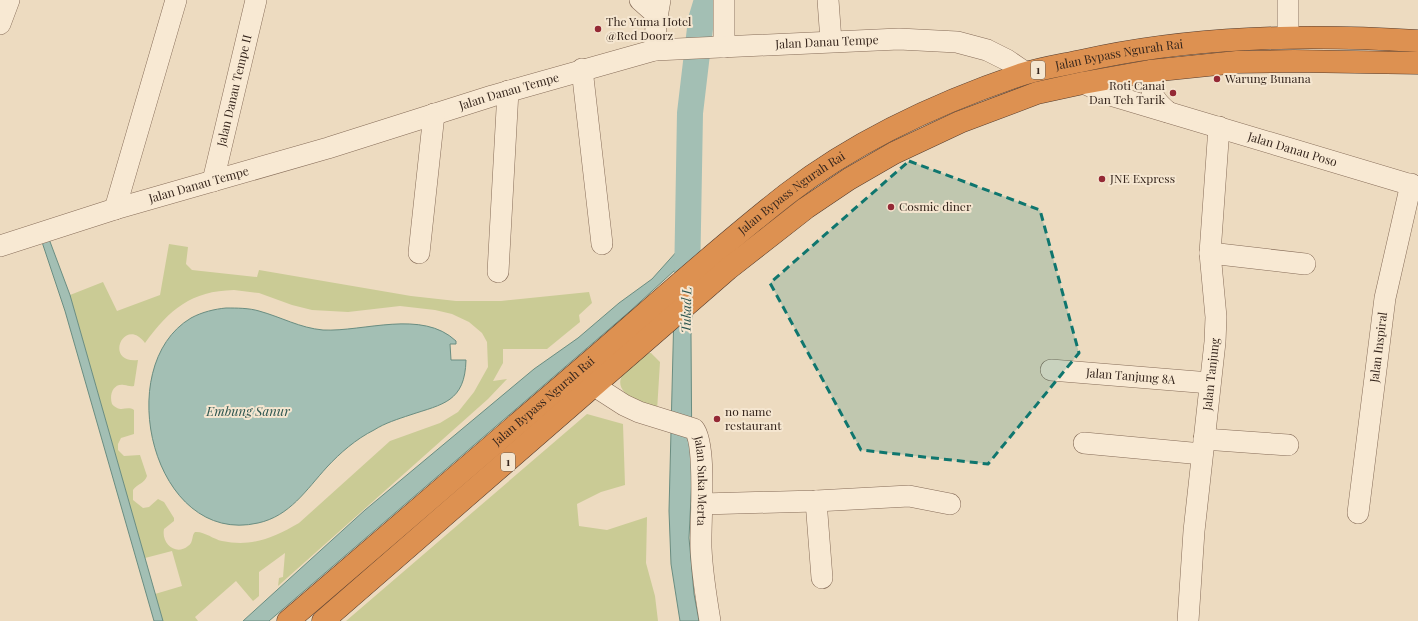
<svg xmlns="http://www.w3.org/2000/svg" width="1418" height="621" viewBox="0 0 1418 621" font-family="'Playfair Display',serif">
<rect width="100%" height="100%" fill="#eddbc0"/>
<path fill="#cacb95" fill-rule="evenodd" d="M 169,244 L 188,247 L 186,264 L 192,270 L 257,277 L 259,270 L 411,296 L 456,301 L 501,301 L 589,292 L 592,303 L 579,315 L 580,322 L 547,349 L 503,349 L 503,363 L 493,381 L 507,379 L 488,399 L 278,586 L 279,578 L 283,577 L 285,553 L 259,572 L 259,596 L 253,601 L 236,581 L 195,617 L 198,621 L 163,621 L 155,594 L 182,586 L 172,551 L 145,558 L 70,295 L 103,282 L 117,311 L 160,295 ZM 234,290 L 259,293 L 292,305 L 312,310 L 348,312 L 400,306 L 435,310 L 452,314 L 469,322 L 482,333 L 487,342 L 488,367 L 474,392 L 458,412 L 440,423 L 390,441 L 299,523 C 273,538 252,547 222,541 C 213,539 204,531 195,532 C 191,536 194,542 188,546 C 176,556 161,544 164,529 L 174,521 L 174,518 L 164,502 L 158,499 L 149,507 L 143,508 L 133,500 L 133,490 C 137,484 145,483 147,476 L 140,455 L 124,456 L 118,450 L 118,444 L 121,438 L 134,434 L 134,410 C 126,405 121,414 112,404 C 109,395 113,383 124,385 C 128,385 129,387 134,386 L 138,360 C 103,364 124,315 145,343 C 170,309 191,291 234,290 Z
M 645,353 L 651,353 L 660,362 L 657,411 C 643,404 606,392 626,370 C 631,364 638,359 645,353 Z
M 587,414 L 623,424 L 625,485 L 601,492 L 577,504 L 579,526 L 607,530 L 647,517 L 646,563 L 655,596 L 658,621 L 346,621 Z"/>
<path fill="#a3bfb4" stroke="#6a8d81" d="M 49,239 L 70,295 L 163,621 L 154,621 L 65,311 L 42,242 Z
M 685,246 L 697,250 L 691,335 L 692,477 L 689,538 L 694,594 L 699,621 L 680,621 L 671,564 L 669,511 L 675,270 L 629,312 L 269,621 L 243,621 L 365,510 L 534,369 L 578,338 L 619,303 L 652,279 L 678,250 Z
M 226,308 C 237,308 249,308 259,311 C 281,317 300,328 323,330 C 364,332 422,309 456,341 L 456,344 L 450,344 L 451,360 L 466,360 C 465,402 443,404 410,415 C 398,419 385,423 374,430 C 356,439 340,453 327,467 C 306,490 290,516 258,523 C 153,547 110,366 191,318 C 202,312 215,309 226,308 Z"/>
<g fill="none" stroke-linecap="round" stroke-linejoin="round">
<path stroke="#a3bfb4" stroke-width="26" d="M 687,283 L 690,113 L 701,20 L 707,0"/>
<defs>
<g id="minor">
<path d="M 640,0 L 658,16"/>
<path d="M 828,0 L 831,41"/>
<path d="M 1288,0 L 1288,37"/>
<path d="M 0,24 L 9,0"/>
<path d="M 724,47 L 724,0"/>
<path d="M 655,50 L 656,23 L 660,0"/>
<path d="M 582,69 L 602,244"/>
<path d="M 1150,71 C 1151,93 1151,98 1168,112"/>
<path id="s1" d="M 1083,83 L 1110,95 L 1418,187"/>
<path id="s2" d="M 213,181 L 256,0"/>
<path d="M 115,209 L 176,0"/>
<path id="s3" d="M 0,246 L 115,209 L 328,148 L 492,96 L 655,50 L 899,39 L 957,42 L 987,50 L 1007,60 L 1026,73"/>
<path d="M 419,253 L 434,114"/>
<path d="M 1210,253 L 1305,264"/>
<path d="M 498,272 L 508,91"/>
<path id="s4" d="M 1051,370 L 1210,383"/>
<path id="s5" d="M 593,385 L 624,405 L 639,412 L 694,429 C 707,445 700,523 701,548 C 702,572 706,597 710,621"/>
<path d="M 1204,439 L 1288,445"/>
<path d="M 1084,443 L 1202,454"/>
<path d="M 816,501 L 822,578"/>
<path d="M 702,504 L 816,501 L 909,496 L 950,504"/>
<path id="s6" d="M 1358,513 L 1385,298 L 1411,184"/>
<path id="s7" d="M 1188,621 L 1194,531 L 1215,342 L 1216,317 L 1210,253 L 1219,127"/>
</g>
<g id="highway">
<path id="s8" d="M 288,621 C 392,531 496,442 600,353 C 662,299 723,244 787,194 C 857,140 940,102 1023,74 C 1042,68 1062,65 1081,61 C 1192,36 1305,34 1418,41"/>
<path d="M 323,621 L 728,269 L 806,208 L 849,179 L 894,153 L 960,122 L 1037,93 L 1083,83 L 1150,71 L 1237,62 L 1294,61 L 1418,63"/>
</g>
</defs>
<use href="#minor" stroke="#866c58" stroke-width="22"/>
<use href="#highway" stroke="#543b2d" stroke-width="23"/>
<use href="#minor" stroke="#f8e9d3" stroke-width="21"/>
<use href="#highway" stroke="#dd9151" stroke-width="22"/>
</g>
<path fill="#0f766e" fill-opacity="0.2" stroke="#0f766e" stroke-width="3" stroke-dasharray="8 5" stroke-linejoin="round" d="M 909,161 L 1040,210 L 1079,353 L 988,464 L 861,450 L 770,283 Z"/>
<g fill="#942935" stroke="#f5e6d0" stroke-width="1.5">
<circle cx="598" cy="29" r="4"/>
<circle cx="1217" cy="79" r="4"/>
<circle cx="1173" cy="93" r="4"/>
<circle cx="1102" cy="179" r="4"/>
<circle cx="891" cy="207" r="4"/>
<circle cx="717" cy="419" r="4"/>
</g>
<g text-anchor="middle" stroke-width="4" stroke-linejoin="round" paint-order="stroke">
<g fill="#f5e6d0" stroke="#6f6053" stroke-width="1">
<rect x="1031" y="61" width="14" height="18" rx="3"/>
<rect x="501" y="453" width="14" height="18" rx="3"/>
</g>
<g font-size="11" font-weight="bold" fill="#36261d">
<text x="1038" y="74">1</text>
<text x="508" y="466">1</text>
</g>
<g font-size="12" fill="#36261d" stroke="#f5e6d0" text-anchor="start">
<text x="606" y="26">The Yuma Hotel<tspan x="606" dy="14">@Red Doorz</tspan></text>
<text x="1225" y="83">Warung Bunana</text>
<text x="1165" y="90" text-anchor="end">Roti Canai<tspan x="1165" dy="14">Dan Teh Tarik</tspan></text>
<text x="1110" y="183">JNE Express</text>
<text x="899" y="211">Cosmic diner</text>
<text x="725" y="416">no name<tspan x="725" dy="14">restaurant</tspan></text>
</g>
<g font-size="12" fill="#36261d" stroke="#f5e6d0">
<text dy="4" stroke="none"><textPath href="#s3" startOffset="856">Jalan Danau Tempe</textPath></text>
<text dy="4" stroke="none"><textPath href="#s8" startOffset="1021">Jalan Bypass Ngurah Rai</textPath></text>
<text dy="4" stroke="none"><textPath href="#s2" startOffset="93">Jalan Danau Tempe II</textPath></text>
<text dy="4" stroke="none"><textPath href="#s3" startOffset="532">Jalan Danau Tempe</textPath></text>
<text dy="4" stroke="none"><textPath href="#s1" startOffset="220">Jalan Danau Poso</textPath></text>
<text dy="4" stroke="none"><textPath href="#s3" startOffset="208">Jalan Danau Tempe</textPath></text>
<text dy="4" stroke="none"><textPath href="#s8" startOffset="661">Jalan Bypass Ngurah Rai</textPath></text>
<text dy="4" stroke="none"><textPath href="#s6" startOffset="167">Jalan Inspiral</textPath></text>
<text dy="4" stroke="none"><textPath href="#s7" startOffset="248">Jalan Tanjung</textPath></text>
<text dy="4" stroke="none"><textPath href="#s4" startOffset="80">Jalan Tanjung 8A</textPath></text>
<text dy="4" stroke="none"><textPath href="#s8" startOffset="337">Jalan Bypass Ngurah Rai</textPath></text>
<text dy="4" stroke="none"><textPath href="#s5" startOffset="164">Jalan Suka Merta</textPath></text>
</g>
<g font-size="13" font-style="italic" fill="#2c554f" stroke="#f5e6d0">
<text transform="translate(686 310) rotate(-89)" y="5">Tukad L</text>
<text x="248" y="416">Embung Sanur</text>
</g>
</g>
</svg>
